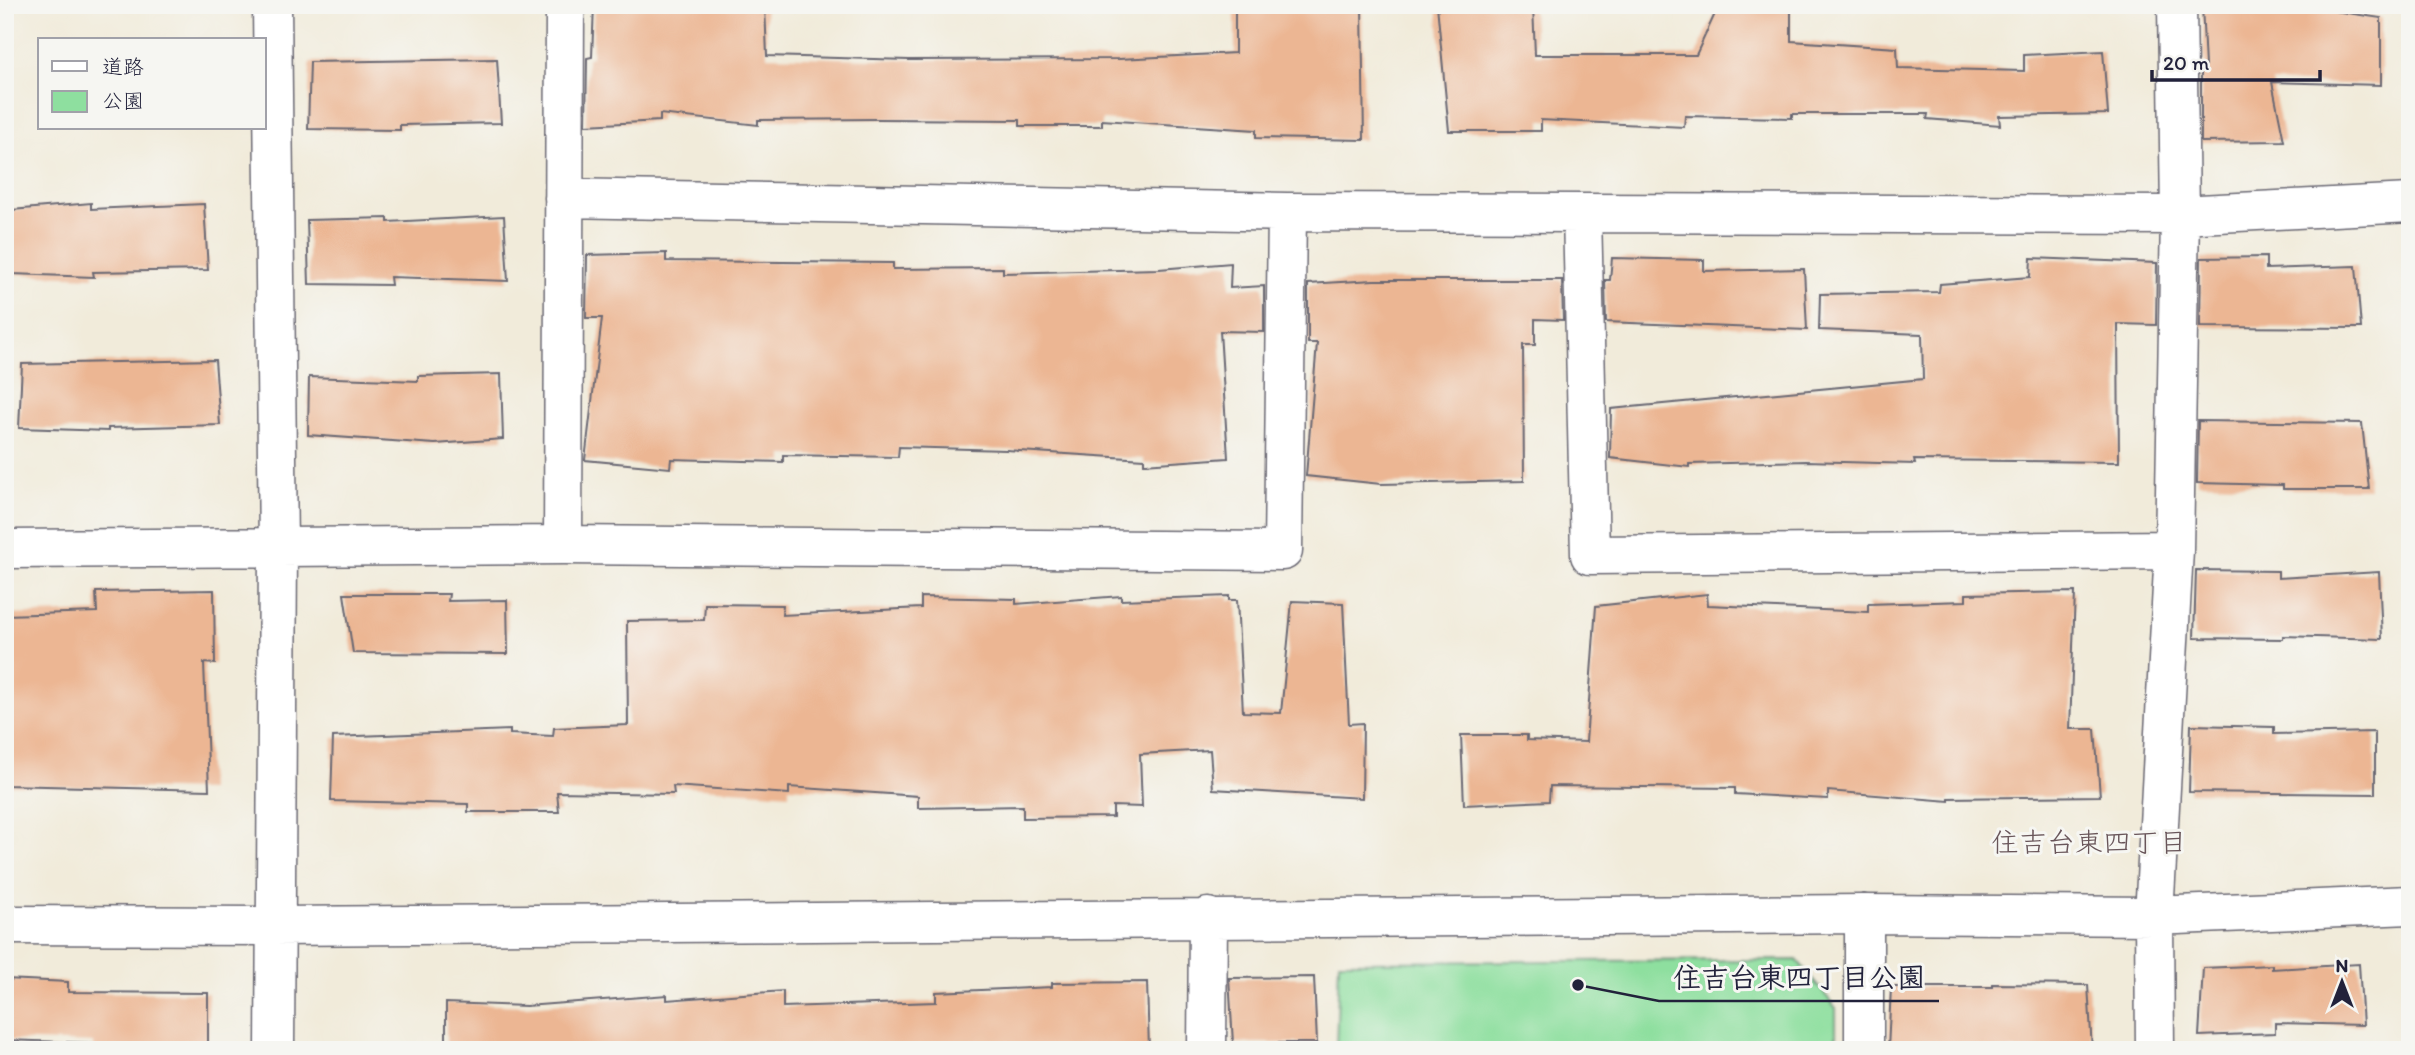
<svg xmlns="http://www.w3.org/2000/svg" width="2415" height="1055" viewBox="0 0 2415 1055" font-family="Itim,'Klee One',sans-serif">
<rect width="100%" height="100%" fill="#f6f6f2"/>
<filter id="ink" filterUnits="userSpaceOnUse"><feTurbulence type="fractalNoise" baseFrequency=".0143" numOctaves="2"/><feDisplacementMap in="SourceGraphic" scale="14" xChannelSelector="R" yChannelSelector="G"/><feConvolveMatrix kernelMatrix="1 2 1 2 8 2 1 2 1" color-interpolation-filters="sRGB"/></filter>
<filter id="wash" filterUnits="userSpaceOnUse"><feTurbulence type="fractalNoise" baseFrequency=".00686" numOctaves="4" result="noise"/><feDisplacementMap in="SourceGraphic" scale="28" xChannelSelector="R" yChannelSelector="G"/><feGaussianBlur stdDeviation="1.57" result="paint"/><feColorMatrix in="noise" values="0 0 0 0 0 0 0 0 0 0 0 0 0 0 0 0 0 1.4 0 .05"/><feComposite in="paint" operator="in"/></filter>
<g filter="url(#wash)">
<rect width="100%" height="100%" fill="#f1ebda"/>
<path fill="#8edf9f" stroke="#58806d" stroke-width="2" d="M 1797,960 L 1836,1008 L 1836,1050 L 1336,1050 L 1339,962 Z"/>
<g id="blocks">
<path fill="#ecb693" d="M 594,5 L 765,5 L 767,56 L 909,60 L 1119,59 L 1235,53 L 1235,5 L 1362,5 L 1364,140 L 1256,138 L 1256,130 L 1102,120 L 1102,126 L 1020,126 L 1020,120 L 878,119 L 758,120 L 758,125 L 660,114 L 660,121 L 586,125 L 587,58 L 592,57 Z
M 1437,5 L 1533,5 L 1535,55 L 1696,55 L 1719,5 L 1791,5 L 1791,41 L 1897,48 L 1898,68 L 2024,71 L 2024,55 L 2103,51 L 2108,114 L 1999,116 L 2000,125 L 1927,119 L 1928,114 L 1792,114 L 1792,118 L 1685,116 L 1684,127 L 1541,120 L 1541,131 L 1449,131 Z
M 2202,5 L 2294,5 L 2381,18 L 2381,85 L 2272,82 L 2284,141 L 2201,142 L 2201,66 L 2205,66 Z
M 497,59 L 501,123 L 400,125 L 400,130 L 308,129 L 310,62 Z
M 91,203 L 91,209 L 204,204 L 208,270 L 93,272 L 94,277 L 12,274 L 12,210 Z
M 504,216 L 508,281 L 390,277 L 391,285 L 309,284 L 307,220 L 388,218 L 388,222 Z
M 666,253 L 666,261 L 893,263 L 893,269 L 1003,268 L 1003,273 L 1159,269 L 1231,263 L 1230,288 L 1264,286 L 1264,332 L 1220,331 L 1228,458 L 1144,464 L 1144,459 L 1006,450 L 899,447 L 898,457 L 783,455 L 783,462 L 671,459 L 670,468 L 585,460 L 602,318 L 586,318 L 587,255 Z
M 2266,257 L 2266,269 L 2356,266 L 2361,328 L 2200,327 L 2201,258 Z
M 1612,258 L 1704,260 L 1704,271 L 1804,269 L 1807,330 L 1606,322 L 1605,280 L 1610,280 Z
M 2031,258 L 2157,263 L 2156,325 L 2118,324 L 2119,462 L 1914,460 L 1915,464 L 1806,461 L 1689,464 L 1689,467 L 1610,458 L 1611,409 L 1923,379 L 1922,334 L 1819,330 L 1820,294 L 1939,292 L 1940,284 L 2030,277 Z
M 1374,280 L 1562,280 L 1563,320 L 1535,319 L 1535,345 L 1523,345 L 1524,481 L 1381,484 L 1306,476 L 1317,343 L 1308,343 L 1308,284 Z
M 215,360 L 220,425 L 108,428 L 108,431 L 19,428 L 22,364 Z
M 501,374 L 503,439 L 435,444 L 308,435 L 309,377 L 418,381 L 418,376 Z
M 2198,421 L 2362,423 L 2369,489 L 2283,489 L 2283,485 L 2197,483 Z
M 2196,570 L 2278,571 L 2278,578 L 2379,572 L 2382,639 L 2283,636 L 2283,639 L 2194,638 Z
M 214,590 L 215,664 L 204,663 L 209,790 L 5,785 L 5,615 L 97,612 L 96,592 Z
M 2075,592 L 2070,729 L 2095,729 L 2100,796 L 1949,798 L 1949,801 L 1828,791 L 1828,799 L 1735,794 L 1735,788 L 1550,786 L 1549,801 L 1464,805 L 1461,735 L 1527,735 L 1527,740 L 1586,742 L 1596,606 L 1707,594 L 1708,605 L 1868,612 L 1868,604 L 1966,601 L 1966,594 Z
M 344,594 L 449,594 L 448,601 L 507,600 L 508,654 L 353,653 Z
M 1121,596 L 1121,600 L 1229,596 L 1229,600 L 1237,600 L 1243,712 L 1281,713 L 1292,601 L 1343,603 L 1349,724 L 1363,723 L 1362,798 L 1213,789 L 1210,750 L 1140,754 L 1142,807 L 1113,806 L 1113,817 L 1023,818 L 1023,806 L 918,808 L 918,796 L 789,787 L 789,794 L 673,786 L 674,794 L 557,792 L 559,812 L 468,812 L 468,804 L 331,801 L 333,737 L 510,730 L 510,734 L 553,736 L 554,728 L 628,725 L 627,621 L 704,620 L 705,604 L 783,605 L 782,615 L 921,608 L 921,597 L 1016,599 L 1016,604 Z
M 2191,725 L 2274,727 L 2274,734 L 2375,732 L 2375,794 L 2189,792 Z
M 2359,964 L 2363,1025 L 2275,1023 L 2275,1033 L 2199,1036 L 2203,968 L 2272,965 L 2272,969 Z
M 1314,977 L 1317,1043 L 1233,1043 L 1229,978 Z
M 5,979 L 68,982 L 68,992 L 208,993 L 208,1050 L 93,1050 L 93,1043 L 5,1040 Z
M 1147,982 L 1149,1050 L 446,1050 L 446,1003 L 526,1006 L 667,995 L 667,1000 L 783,991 L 783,1007 L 936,1002 L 936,992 L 1052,987 L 1052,983 Z
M 1992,984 L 2088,985 L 2092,1050 L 1888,1050 L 1891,987 L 1992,987 Z"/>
</g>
</g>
<g filter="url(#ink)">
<use href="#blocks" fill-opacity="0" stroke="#6a6873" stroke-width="2"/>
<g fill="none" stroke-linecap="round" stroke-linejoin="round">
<defs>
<path id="minor" d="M 272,5 L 278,549 L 275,1050
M 564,198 L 1287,212 L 2180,215 L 2410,203
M 1582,213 L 1590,555 L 2174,550
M 563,545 L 565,5
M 5,549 L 563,545 L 1283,551 L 1287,212
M 1864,914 L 1864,1050
M 5,925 L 274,926 L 1864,914 L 2154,916 L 2410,905
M 1207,1050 L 1208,917
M 2155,1050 L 2154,916 L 2174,550 L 2180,215 L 2177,5"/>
</defs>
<use href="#minor" stroke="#6a6873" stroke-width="41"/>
<use href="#minor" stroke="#fff" stroke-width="38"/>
</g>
</g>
<g text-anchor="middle" stroke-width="6" stroke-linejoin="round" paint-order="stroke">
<g font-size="28" fill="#69565a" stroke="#f6f6f2">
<text x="2089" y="852">住吉台東四丁目</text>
</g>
</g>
<path fill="none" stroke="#22223b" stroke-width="2.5" d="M1578 985L1659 1001H1939"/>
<circle fill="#22223b" stroke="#f6f6f2" stroke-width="2.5" cx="1578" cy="985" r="7"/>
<g font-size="28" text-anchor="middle" font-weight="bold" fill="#22223b" stroke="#f6f6f2" stroke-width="6" stroke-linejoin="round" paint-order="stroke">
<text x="1799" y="987">住吉台東四丁目公園</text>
</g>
<rect width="2415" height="1055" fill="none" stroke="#f6f6f2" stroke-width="28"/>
<rect x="38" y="38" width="228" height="91" fill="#f6f6f2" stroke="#a1a1a9" stroke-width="2"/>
<rect x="52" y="61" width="35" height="10" fill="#ffffff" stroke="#a1a1a9" stroke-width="2"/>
<text x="102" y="74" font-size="21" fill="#22223b">道路</text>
<rect x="52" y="91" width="35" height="21" fill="#8edf9f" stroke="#a1a1a9" stroke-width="2"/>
<text x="102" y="108" font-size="21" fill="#22223b">公園</text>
<g transform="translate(2342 982)" stroke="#f6f6f2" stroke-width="5" paint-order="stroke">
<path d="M0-5L12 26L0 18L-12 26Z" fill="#22223b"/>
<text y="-10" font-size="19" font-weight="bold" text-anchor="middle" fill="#22223b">N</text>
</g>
<path d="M2152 70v10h168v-10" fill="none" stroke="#22223b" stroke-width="3.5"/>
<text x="2163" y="70" font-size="21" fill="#22223b" stroke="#f6f6f2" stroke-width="5" paint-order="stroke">20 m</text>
</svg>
